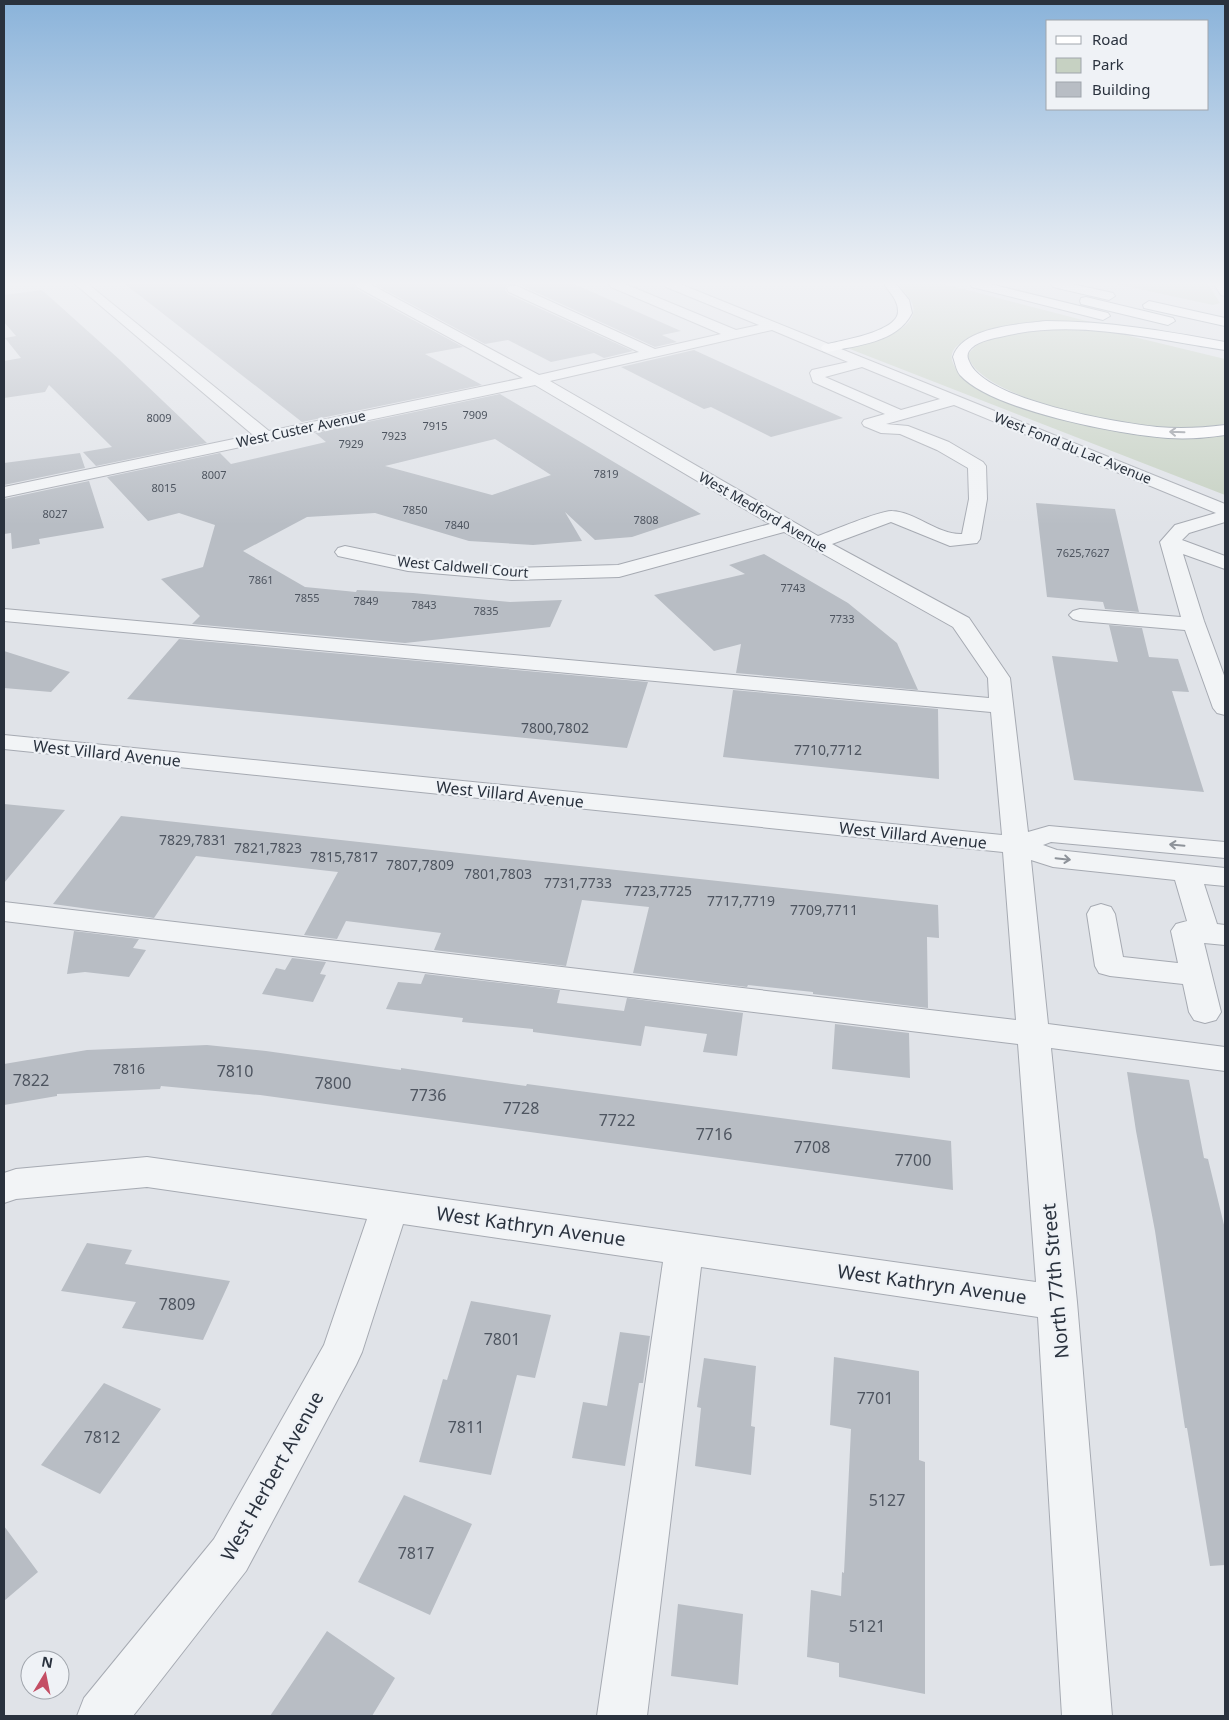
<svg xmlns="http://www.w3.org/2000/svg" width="1229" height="1720" viewBox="0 0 1229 1720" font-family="'Noto Sans',sans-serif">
<rect width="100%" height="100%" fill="#e0e3e8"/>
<path fill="#c6d1c2" d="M 898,284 L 944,284 L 1098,324 C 1057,324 990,317 958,345 C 948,353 951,363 958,371 L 1051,415 L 1201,435 L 1225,433 L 1225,495 L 850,349 L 850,347 C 868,342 929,330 910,299 C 907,294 902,289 898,284 Z
M 1116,284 L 1208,284 L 1220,303 L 1213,305 Z
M 1050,328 L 1105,330 L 1225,359 L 1225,424 C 1196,429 1164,428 1134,424 C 1099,420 976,394 968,355 C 985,330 1022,331 1050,328 Z"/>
<path fill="#b8bdc4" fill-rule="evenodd" d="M 125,284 L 353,284 L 356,289 L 463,347 L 425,354 L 482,385 L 302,422 Z
M 374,284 L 574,284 L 681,331 L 662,335 L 677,342 L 655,347 L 518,284 L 507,285 L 505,290 L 508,294 L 633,351 L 604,358 L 594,353 L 551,362 L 508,340 L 485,344 Z
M 42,290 L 120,360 L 207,443 L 96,466 L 83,452 L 112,447 L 49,385 L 45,392 L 4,398 L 4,361 L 21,358 L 5,338 L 16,336 L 4,322 L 4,295 Z
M 694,350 L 843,418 L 771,437 L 711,407 L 704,409 L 621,367 Z
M 500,394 L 701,514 L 632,537 L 595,540 L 565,512 L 582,541 L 533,545 L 469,541 L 375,513 L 307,517 L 243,551 L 305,587 L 356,592 L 357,590 L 413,593 L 510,602 L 562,600 L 550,627 L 405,643 L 192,624 L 200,616 L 161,579 L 203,567 L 215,525 L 179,513 L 148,521 L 107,477 L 220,453 L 231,464 L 326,442 L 315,433 ZM 495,439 L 551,475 L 492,495 L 385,466 Z
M 80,453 L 85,468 L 4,485 L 4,463 Z
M 89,481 L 104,528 L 39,539 L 40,544 L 12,549 L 11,533 L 4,534 L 4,499 Z
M 1036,503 L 1115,509 L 1139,612 L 1105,609 L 1103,602 L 1047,597 Z
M 764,554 L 848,603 L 897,643 L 918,690 L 736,673 L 741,644 L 714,651 L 654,595 L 745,574 L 729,565 Z
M 1109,625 L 1142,628 L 1149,657 L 1178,659 L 1189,692 L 1172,691 L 1204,792 L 1074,780 L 1052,656 L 1118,662 Z
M 179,639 L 648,682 L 627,748 L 127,699 Z
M 4,651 L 70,672 L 51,692 L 4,688 Z
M 733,690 L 938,709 L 939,779 L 723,757 Z
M 4,804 L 65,810 L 4,883 Z
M 121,816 L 938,905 L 939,938 L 927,937 L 928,1008 L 813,994 L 813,992 L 748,985 L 747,987 L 633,973 L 649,907 L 582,900 L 566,966 L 434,950 L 441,933 L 346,921 L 337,939 L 304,935 L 338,872 L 196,856 L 154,918 L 53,904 Z
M 74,931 L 139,939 L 133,948 L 146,950 L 129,977 L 85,972 L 67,974 Z
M 292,958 L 326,962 L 320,974 L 326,975 L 313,1002 L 262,994 L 276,968 L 285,970 Z
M 425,974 L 560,990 L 557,1003 L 624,1011 L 627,998 L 743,1013 L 737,1056 L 703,1052 L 707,1034 L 645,1026 L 641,1046 L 533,1032 L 533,1029 L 462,1022 L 463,1018 L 386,1009 L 398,982 L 421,984 Z
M 835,1024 L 909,1033 L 910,1078 L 832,1069 Z
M 207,1045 L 266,1051 L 401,1070 L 401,1068 L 526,1086 L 527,1084 L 951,1141 L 953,1190 L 260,1095 L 161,1086 L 160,1089 L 57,1094 L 57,1096 L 4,1105 L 4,1064 L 87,1050 Z
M 1127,1072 L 1189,1080 L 1204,1158 L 1208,1159 L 1225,1229 L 1225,1565 L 1210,1566 L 1187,1428 L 1185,1428 L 1155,1231 L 1136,1131 Z
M 87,1243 L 132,1250 L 125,1264 L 230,1281 L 203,1340 L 122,1328 L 136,1302 L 61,1291 Z
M 471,1301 L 551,1315 L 535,1378 L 517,1375 L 491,1475 L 419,1462 L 443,1379 L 447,1380 Z
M 620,1332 L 650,1336 L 643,1383 L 639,1383 L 625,1466 L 572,1458 L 583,1402 L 607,1406 Z
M 834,1357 L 919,1371 L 919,1460 L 925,1462 L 925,1694 L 839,1677 L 839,1663 L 807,1657 L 811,1590 L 841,1596 L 842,1572 L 844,1573 L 851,1429 L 830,1425 Z
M 704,1358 L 756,1366 L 751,1426 L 755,1427 L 751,1475 L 695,1466 L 701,1408 L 697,1407 Z
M 104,1383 L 161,1409 L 100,1494 L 41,1465 Z
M 404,1495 L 472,1524 L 430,1615 L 358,1582 Z
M 4,1526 L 38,1572 L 4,1601 Z
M 678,1604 L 743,1614 L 738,1685 L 671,1676 Z
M 327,1631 L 395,1678 L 372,1716 L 270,1716 Z"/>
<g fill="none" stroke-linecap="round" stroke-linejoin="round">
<defs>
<path id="minor" d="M 75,284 L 88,284 L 269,431 L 523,378 L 357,287 L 355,284 L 370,284 L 539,375 L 639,352 L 509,292 L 507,289 L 509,286 L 517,286 L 655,349 L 721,334 L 611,287 L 609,284 L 625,284 L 736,330 L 759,325 L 666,287 L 664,284 L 680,284 L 1225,504 L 1225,522 L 1189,533 L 1182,540 L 1225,556 L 1225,569 L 1183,554 L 1204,621 L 1225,678 L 1225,715 L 1217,713 L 1213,708 L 1185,630 L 1080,621 L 1073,619 L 1069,615 L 1073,611 L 1080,609 L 1181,617 L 1160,542 L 1175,525 L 1216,513 L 954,405 L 886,424 L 908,426 L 949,442 L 983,462 L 986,466 L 987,499 L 980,539 L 977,543 L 950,546 L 891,522 L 832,544 L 969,618 L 1010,678 L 1028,832 L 1049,826 L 1225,842 L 1225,858 L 1051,842 L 1043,845 L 1057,850 L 1225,868 L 1225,886 L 1204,884 L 1217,924 L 1225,925 L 1225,945 L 1204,943 L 1221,1012 L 1216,1020 L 1205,1023 L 1194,1020 L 1189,1012 L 1183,984 L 1110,976 L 1099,973 L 1095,966 L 1087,914 L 1091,907 L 1101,904 L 1111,907 L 1115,914 L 1123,957 L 1178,963 L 1171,931 L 1176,924 L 1187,921 L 1175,880 L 1053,867 L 1031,860 L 1048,1024 L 1225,1047 L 1225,1071 L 1051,1048 L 1077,1302 L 1112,1716 L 1062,1716 L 1038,1317 L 701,1267 L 647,1716 L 597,1716 L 663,1262 L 403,1224 L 362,1352 L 356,1365 L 246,1571 L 133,1716 L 77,1716 L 84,1698 L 214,1539 L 324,1345 L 367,1219 L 147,1187 L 16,1199 L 4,1203 L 4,1173 L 16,1169 L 147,1157 L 1036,1282 L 1018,1044 L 4,921 L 4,902 L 1016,1020 L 1003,852 L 4,749 L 4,735 L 1002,835 L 991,712 L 4,621 L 4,609 L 989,698 L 988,678 L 953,627 L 784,532 L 619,577 L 512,580 L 408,571 L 338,556 L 335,552 L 338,548 L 345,546 L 408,559 L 512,568 L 618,565 L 770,524 L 535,385 L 4,497 L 4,487 L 253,435 ZM 772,330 L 848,362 L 812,370 L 810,373 L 813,382 L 885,414 L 864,420 L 862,423 L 864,426 L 881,433 L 900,434 L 937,450 L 968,468 L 969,499 L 962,534 C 938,535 916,512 892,511 C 881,510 832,531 818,536 L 550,381 ZM 862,367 L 940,399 L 901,410 L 825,377 Z"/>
<path id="major" d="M 1214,284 L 1225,284 L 1225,296 L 1221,295 Z"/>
<path id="highway" d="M 884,284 L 896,284 L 909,300 L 912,313 C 897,343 857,345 828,352 L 823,351 L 821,348 L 823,345 C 839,341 899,332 898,311 C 898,300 890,293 884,284 Z
M 970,284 L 990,284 L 1108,313 L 1110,316 L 1103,320 L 972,287 Z
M 1051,284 L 1072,284 L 1113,293 L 1115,296 L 1109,300 L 1053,287 Z
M 1086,297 L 1173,318 L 1175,321 L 1168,325 L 1081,304 L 1080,301 L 1081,298 Z
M 1149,301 L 1225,318 L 1225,326 L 1144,308 L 1143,305 Z
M 1046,321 C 1107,321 1166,331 1225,342 L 1225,350 C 1151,339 1075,318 1000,337 C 990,339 975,342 969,351 C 967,354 967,357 969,361 C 983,400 1118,423 1157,427 C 1180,429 1202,428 1225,425 L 1225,435 C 1206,438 1187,439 1168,438 C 1121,435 991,410 960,375 C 956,370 955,362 953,357 C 961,327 1020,324 1046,321 Z"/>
</defs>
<use href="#minor" stroke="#a6aab2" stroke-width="2"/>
<use href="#major" stroke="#a0a8b3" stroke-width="2"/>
<use href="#highway" stroke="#88929d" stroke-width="2"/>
<use href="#minor" fill="#f2f4f6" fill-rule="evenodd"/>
<use href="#major" fill="#fff" fill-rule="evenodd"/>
<use href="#highway" fill="#fff" fill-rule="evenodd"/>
</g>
<defs><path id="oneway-shaft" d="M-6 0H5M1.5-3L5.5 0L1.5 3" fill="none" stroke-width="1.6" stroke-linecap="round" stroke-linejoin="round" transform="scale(1.25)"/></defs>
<use stroke="#94989e" href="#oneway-shaft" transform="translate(1177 432) rotate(-178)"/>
<g stroke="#8e939a">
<use href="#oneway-shaft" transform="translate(1177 845) rotate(-175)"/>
<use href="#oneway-shaft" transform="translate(1063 859) rotate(6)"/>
</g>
<linearGradient id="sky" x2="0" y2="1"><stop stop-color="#8ab3da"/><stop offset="0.54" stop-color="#f1f2f5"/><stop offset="1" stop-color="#f1f2f5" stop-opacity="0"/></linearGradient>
<rect width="1229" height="525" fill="url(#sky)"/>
<g text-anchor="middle" stroke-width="4.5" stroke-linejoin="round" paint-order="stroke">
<g font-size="11" fill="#4e5560">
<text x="475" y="419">7909</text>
<text x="159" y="422">8009</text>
<text x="435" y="430">7915</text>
<text x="394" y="440">7923</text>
<text x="351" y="448">7929</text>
<text x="606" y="478">7819</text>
<text x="214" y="479">8007</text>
<text x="164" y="492">8015</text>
<text x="415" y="514">7850</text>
<text x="55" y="518">8027</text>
<text x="646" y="524">7808</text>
<text x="457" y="529">7840</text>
<text x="1083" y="557">7625,7627</text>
<text x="261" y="584">7861</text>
<text x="793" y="592">7743</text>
<text x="307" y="602">7855</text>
<text x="366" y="605">7849</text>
<text x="424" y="609">7843</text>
<text x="486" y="615">7835</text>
<text x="842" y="623">7733</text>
</g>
<g font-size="14" fill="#2a323e" stroke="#eff2f6">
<text transform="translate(301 429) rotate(-12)" y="5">West Custer Avenue</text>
<text transform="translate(1073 448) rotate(22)" y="5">West Fond du Lac Avenue</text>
<text transform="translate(763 512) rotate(30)" y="5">West Medford Avenue</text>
<text transform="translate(463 567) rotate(5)" y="5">West Caldwell Court</text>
</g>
<g font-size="14" fill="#4e5560">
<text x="555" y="733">7800,7802</text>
<text x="828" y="755">7710,7712</text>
<text x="193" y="845">7829,7831</text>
<text x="268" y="853">7821,7823</text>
<text x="344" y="862">7815,7817</text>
<text x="420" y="870">7807,7809</text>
<text x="498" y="879">7801,7803</text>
<text x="578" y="888">7731,7733</text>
<text x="658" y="896">7723,7725</text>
<text x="741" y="906">7717,7719</text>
<text x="824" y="915">7709,7711</text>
<text x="129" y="1074">7816</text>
</g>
<g font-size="16" fill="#2a323e" stroke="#eff2f6">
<text transform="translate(107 753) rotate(6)" y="6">West Villard Avenue</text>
<text transform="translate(510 794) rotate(6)" y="6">West Villard Avenue</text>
<text transform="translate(913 835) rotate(6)" y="6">West Villard Avenue</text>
</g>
<g font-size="16" fill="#4e5560">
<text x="235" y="1077">7810</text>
<text x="31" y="1086">7822</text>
<text x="333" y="1089">7800</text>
<text x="428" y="1101">7736</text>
<text x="521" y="1114">7728</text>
<text x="617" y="1126">7722</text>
<text x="714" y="1140">7716</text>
<text x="812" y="1153">7708</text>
<text x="913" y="1166">7700</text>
<text x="177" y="1310">7809</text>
<text x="502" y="1345">7801</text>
<text x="875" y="1404">7701</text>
<text x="466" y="1433">7811</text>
<text x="102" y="1443">7812</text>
<text x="887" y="1506">5127</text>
<text x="416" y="1559">7817</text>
<text x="867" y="1632">5121</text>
</g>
<g font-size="19" fill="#2a323e" stroke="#eff2f6">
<text transform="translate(531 1226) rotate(8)" y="7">West Kathryn Avenue</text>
<text transform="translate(1055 1281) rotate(-95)" y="7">North 77th Street</text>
<text transform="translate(932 1284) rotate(8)" y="7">West Kathryn Avenue</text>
<text transform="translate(272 1476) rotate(-61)" y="7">West Herbert Avenue</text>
</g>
</g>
<rect width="1229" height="1720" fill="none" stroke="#2a323e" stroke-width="10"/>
<rect x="1046" y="20" width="162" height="90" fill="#eff2f6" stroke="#a0a5ac"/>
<rect x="1056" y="36" width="25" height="8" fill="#ffffff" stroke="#a0a5ac"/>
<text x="1092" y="45" font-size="15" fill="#2a323e">Road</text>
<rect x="1056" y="58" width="25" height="15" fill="#c6d1c2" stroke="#a0a5ac"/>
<text x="1092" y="70" font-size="15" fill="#2a323e">Park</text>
<rect x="1056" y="82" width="25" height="15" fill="#b8bdc4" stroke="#a0a5ac"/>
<text x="1092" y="95" font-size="15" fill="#2a323e">Building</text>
<g transform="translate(45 1675) rotate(10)"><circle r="24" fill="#eff2f6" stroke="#a0a5ac"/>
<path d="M0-4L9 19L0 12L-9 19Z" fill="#c44e64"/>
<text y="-8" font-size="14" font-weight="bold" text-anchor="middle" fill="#2a323e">N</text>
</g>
</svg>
